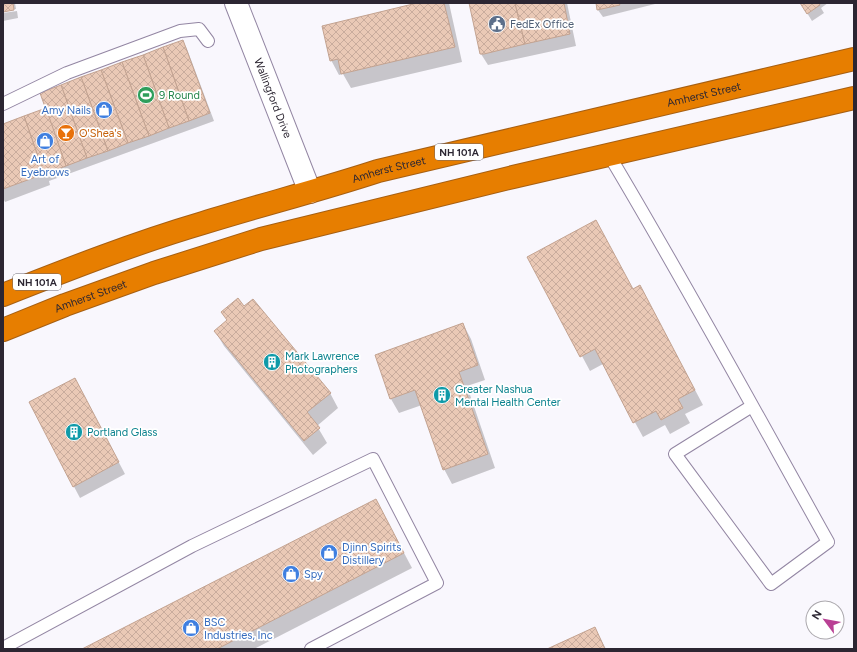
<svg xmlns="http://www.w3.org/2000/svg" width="857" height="652" viewBox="0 0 857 652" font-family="Figtree,sans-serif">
<defs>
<pattern id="building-cross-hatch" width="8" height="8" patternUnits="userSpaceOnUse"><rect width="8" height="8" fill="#eac9b6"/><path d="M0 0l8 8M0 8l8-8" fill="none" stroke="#c9ac9d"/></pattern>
</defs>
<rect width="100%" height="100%" fill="#f9f7fd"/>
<g fill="#0003">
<polygon points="3,3 15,3 16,9 3,11"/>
<polygon points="420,3 449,3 462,62 351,88 343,74 339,75 331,60"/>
<polygon points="470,3 567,3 576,46 488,65 481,54"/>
<polygon points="597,3 659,3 603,17 598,10"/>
<polygon points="801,3 828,3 821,8 824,13 812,21"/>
<polygon points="17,11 18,18 3,21 3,13"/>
<polygon points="183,41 187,49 214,121 49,181 50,185 5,202 3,198 3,125 47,109"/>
<polygon points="529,257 633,290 648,301 703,405 685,414 690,423 670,434 665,425 643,437 603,364 590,371"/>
<polygon points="463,324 471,339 485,380 467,386 495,468 452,484 444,469 422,405 399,413 391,399 376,355"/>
<polygon points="215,331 330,393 338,408 317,426 327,443 313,455 224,346"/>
<polygon points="81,391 125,474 80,498 30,403"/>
<polygon points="376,500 412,568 254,649 84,649"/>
<polygon points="595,628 606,649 550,649"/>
</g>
<g fill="url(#building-cross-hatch)" stroke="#c3a391">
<polygon points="3,3 13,3 14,10 3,12"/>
<polygon points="417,3 444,3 455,47 341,74 338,59 330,61 322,26"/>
<polygon points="469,3 515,3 525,44 484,54 480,54"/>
<polygon points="515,3 564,3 570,34 525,44"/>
<polygon points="596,3 619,3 620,5 597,10"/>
<polygon points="800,3 819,3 820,5 807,14"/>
<polygon points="183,40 210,113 189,121 163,47"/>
<polygon points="163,47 189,121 169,128 143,55"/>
<polygon points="143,55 169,128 149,136 122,62"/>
<polygon points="122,62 149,136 128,143 101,70"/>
<polygon points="101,70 128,143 108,151 81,77"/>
<polygon points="81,77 108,151 87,158 61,85"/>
<polygon points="61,85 87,158 66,166 40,93"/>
<polygon points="46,108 66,166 44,174 24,116"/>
<polygon points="24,116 44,174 3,189 3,124"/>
<polygon points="596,220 633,289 640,285 695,390 678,399 683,408 661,420 656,411 633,423 595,349 580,357 527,257"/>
<polygon points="238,298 244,306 253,299 331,393 307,412 320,428 304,441 214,331 227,320 221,312"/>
<polygon points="463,323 478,365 459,372 488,454 443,470 415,390 390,399 375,355"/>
<polygon points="75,378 119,462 73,487 29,402"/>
<polygon points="376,499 404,553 217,649 82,649"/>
<polygon points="595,627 605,649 547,649"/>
</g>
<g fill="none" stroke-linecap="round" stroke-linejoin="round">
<defs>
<g id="lane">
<polyline points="3,104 67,73 180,31 199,29 208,41"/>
<path d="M609 155C685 282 756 413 828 542L771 584 675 454 752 406"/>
<polyline points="3,648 192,546 373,459 437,583 311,649"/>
</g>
<g id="street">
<path id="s1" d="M236 3 310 192"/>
</g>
<g id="highway">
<path id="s2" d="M3 295C69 269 135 243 203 223 261 205 320 190 378 171L854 59"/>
<path id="s3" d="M3 330 65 305 154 273 261 239 513 177 854 98"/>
</g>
</defs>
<use href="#lane" stroke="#9386a3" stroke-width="14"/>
<use href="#street" stroke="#9386a3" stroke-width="24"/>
<use href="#highway" stroke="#a65f12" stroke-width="24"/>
<use href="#lane" stroke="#fff" stroke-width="12"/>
<use href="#street" stroke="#fff" stroke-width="22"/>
<use href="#highway" stroke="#e77e00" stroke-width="22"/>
</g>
<defs>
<symbol id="civic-disc" viewBox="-11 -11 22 22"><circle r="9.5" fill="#5c6f8a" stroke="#fff"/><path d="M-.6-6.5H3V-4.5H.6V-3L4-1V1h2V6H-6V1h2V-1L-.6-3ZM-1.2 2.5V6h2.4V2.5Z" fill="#fff"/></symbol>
<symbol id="stadium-disc" viewBox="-11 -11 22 22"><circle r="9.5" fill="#2e9e5b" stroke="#fff"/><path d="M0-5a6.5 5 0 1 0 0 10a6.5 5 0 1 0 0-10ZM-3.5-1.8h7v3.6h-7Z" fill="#fff"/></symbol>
<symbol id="shop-disc" viewBox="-11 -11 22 22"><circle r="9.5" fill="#3f7fe0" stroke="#fff"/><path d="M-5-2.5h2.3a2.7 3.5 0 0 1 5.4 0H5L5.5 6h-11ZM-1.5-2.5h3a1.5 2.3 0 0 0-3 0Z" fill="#fff"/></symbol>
<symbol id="bar-disc" viewBox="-11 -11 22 22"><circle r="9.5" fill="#e8710a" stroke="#fff"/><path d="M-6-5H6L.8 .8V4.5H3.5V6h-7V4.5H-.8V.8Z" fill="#fff"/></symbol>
<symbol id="building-disc" viewBox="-11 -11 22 22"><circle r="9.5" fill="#0f9aa8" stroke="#fff"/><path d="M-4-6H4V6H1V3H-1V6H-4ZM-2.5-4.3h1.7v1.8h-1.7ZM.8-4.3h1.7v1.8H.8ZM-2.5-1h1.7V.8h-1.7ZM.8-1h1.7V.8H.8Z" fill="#fff"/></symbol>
</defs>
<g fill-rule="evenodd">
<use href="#civic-disc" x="487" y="14" width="20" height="20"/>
<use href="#stadium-disc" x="136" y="85" width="20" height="20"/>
<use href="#shop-disc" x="94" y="100" width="20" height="20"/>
<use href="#bar-disc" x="56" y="123" width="20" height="20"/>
<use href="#shop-disc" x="35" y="131" width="20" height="20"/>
<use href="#building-disc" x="262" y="352" width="20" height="20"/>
<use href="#building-disc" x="432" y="385" width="20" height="20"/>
<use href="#building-disc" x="64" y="422" width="20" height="20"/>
<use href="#shop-disc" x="319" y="543" width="20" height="20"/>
<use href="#shop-disc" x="281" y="564" width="20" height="20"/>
<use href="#shop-disc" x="181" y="618" width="20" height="20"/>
</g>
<g text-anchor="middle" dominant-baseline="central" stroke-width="3.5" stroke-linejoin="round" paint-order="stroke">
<g fill="#fff" stroke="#6b6770" stroke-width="1">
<rect x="435" y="144" width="48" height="16" rx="3"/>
<rect x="13" y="274" width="48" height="16" rx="3"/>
</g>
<g font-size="10" font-weight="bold" fill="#2c2632">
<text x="459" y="152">NH 101A</text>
<text x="37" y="282">NH 101A</text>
</g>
<g font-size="11" fill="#4e5e75" stroke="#fff" text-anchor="start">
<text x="510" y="24">FedEx Office</text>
</g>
<g font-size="11" fill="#2c2632" stroke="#fff">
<text stroke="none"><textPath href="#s2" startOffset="730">Amherst Street</textPath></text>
<text stroke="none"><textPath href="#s1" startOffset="102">Wallingford Drive</textPath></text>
<text stroke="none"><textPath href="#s2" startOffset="406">Amherst Street</textPath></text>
<text stroke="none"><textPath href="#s3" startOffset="94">Amherst Street</textPath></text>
</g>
<g font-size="11" fill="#27864d" stroke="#fff" text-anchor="start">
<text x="159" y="95">9 Round</text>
</g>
<g font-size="11" fill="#366cbe" stroke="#fff" text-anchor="start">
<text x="91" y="110" text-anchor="end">Amy Nails</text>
<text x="45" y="159" text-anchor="middle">Art of<tspan x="45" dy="13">Eyebrows</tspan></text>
<text x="342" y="547">Djinn Spirits<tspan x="342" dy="13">Distillery</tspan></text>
<text x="304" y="574">Spy</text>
<text x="204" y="622">BSC<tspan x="204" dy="13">Industries, Inc</tspan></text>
</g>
<g font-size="11" fill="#c56008" stroke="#fff" text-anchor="start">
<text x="79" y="133">O'Shea's</text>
</g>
<g font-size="11" fill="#0d838f" stroke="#fff" text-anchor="start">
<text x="285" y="356">Mark Lawrence<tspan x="285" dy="13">Photographers</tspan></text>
<text x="455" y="389">Greater Nashua<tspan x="455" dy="13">Mental Health Center</tspan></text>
<text x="87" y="432">Portland Glass</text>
</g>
</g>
<rect width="857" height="652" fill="none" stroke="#2c2632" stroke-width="8"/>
<g transform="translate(825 620) rotate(302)"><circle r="19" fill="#ffffff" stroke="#aba8ad"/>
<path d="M0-3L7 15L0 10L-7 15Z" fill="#b94094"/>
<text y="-6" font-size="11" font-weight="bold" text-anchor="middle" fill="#2c2632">N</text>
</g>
</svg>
